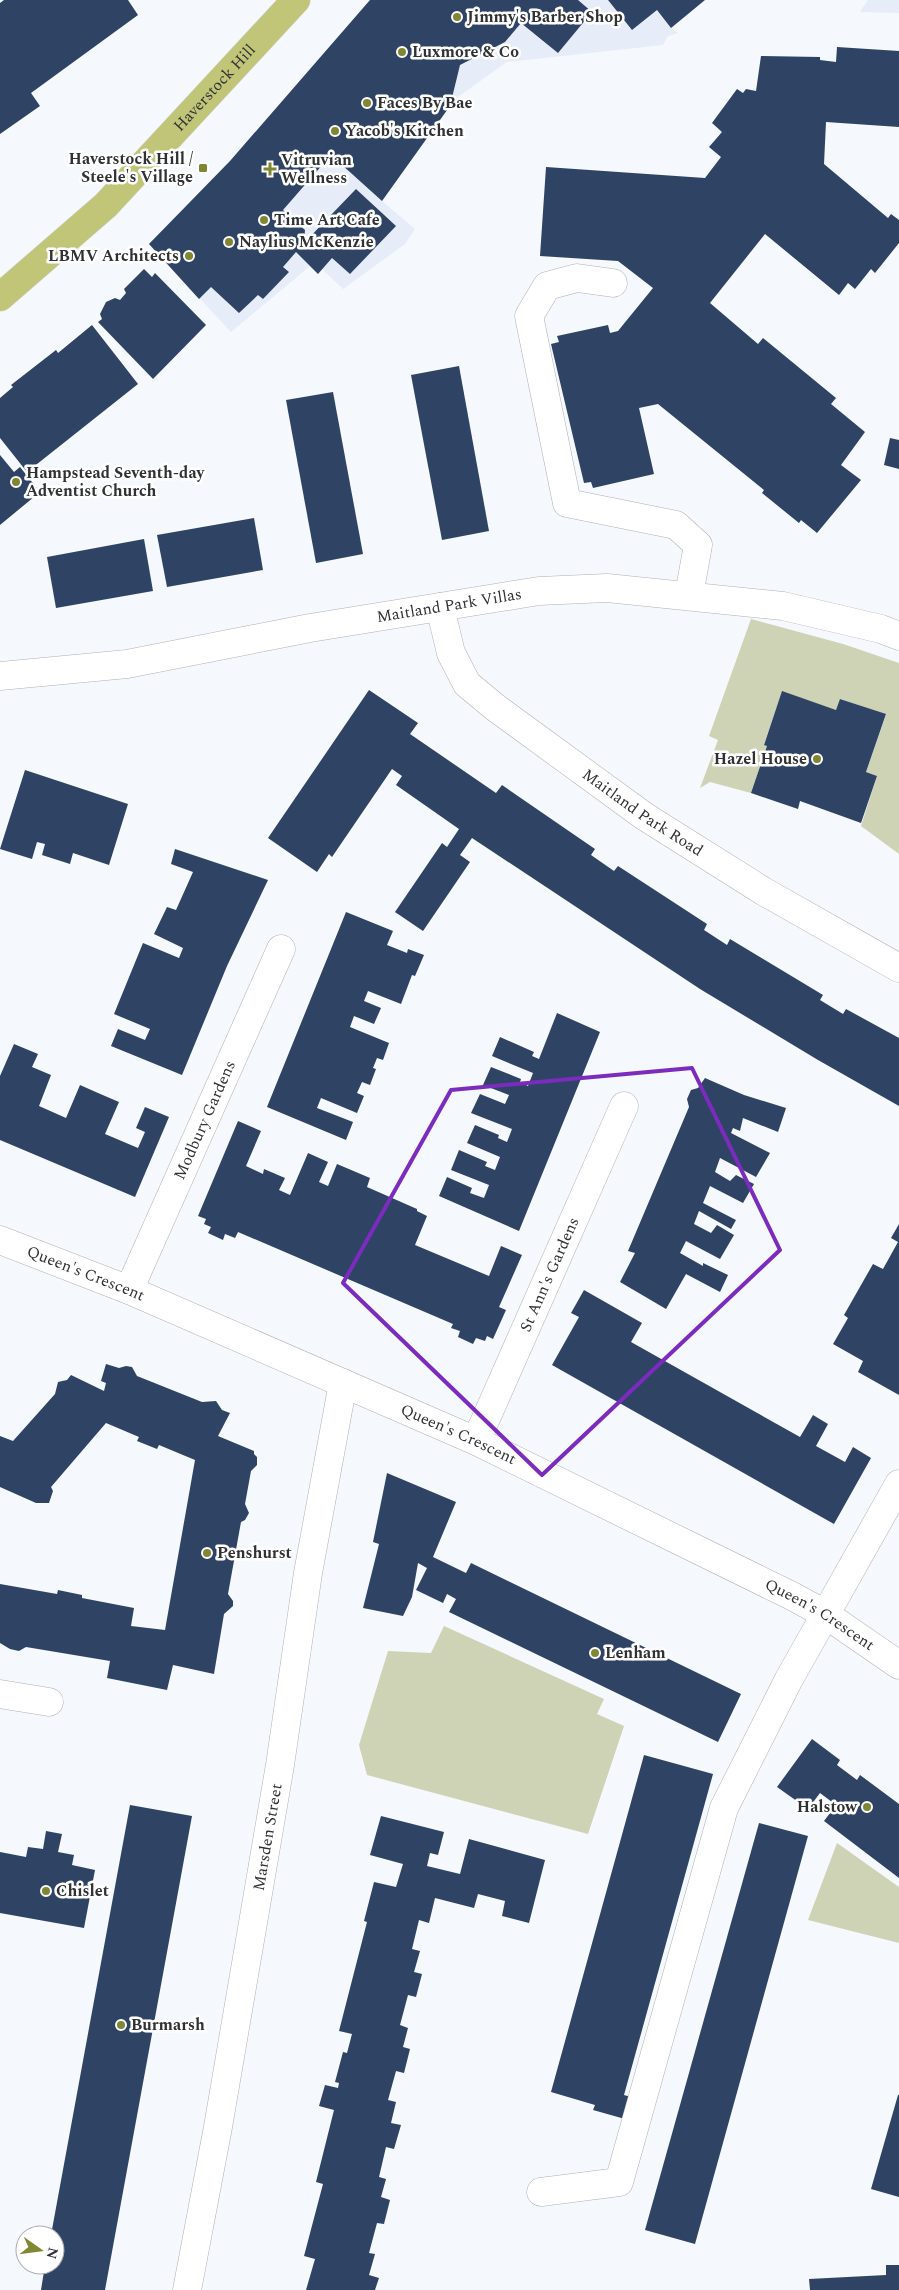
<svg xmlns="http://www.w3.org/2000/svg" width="899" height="2290" viewBox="0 0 899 2290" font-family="Spectral,serif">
<rect width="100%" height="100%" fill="#f5f8fc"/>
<g fill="#e6edf8">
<polygon points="370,0 608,0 632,30 657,10 671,28 678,33 668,36 663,45 507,62 452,101 382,201 415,229 405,244 343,289 322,269 318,274 310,266 231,332 149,244 230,161"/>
<polygon points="868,0 899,0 899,13 860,12"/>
</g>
<g fill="#cfd3b5">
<polygon points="751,619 843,644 899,663 899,854 861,826 877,776 866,772 886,715 841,699 836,710 782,692 764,744 767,746 751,793 710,782 700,788 718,740 709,736"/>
<polygon points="444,1626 604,1699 597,1714 624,1726 588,1834 367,1775 359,1745 388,1651 431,1653"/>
<polygon points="837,1843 899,1887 899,1943 808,1920"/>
</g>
<g fill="#2f4364">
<polygon points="4,0 128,0 138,15 31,93 40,106 0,134 0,3"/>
<polygon points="370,0 578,0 592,12 558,53 521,23 505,42 460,65 450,106 382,201 331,155 283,210 305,230 304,243 356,189 396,226 350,274 332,258 318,274 296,252 283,267 289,272 263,299 258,295 239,313 211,287 199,299 149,244 230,161"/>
<polygon points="608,0 705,0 671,28 657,10 632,30"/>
<polygon points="837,47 899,51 899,127 826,122 824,164 888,218 891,214 899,220 899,243 875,273 871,269 855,289 848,283 839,295 765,234 710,303 758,344 763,338 836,398 831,404 865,432 841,465 861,480 817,533 801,520 799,523 762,493 764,490 658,404 639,408 654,474 593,488 591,482 584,483 551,344 559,342 557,336 608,325 610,333 618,331 653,288 618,261 540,256 546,167 705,178 721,157 709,147 722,132 712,123 737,89 743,93 746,89 756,91 761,56 820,57 820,60 836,62"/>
<polygon points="144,269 152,277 155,273 206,325 153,379 98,322 102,319 100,314 106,302 115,298 120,300 126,293 124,289"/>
<polygon points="92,325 138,384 27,472 0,438 0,398 13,387 11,385 56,350 58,353"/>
<polygon points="459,366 489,531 442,540 411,375"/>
<polygon points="333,392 363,554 316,563 286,400"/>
<polygon points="890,438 899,440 899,469 884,465"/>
<polygon points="0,455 14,472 20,467 40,492 0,525"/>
<polygon points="254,518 263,570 167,587 157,535"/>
<polygon points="144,539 153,591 56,608 47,557"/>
<polygon points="369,690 418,723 410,734 496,793 502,785 595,849 591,855 614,871 618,866 707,924 704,930 727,945 730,939 823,995 820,1000 843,1014 846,1009 899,1038 899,1106 818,1060 700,989 472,838 460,855 470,862 423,931 395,912 442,843 447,847 459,829 396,785 402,776 392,769 332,857 329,854 317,872 268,838"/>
<polygon points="782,691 836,710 840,699 886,714 866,772 877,776 861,823 800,801 798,809 751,793 767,746 764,745"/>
<polygon points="25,770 128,804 109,865 73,853 70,864 42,855 45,844 37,842 32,859 0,849"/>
<polygon points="175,849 268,880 227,966 182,1075 111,1046 118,1029 145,1040 150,1029 114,1014 143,943 179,958 183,948 154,934 167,907 176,910 193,872 171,864"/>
<polygon points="346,912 393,931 387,945 407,953 408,949 424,955 415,976 412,975 401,1004 368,991 364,1001 381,1008 374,1024 354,1016 350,1027 389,1043 383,1060 377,1058 373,1068 376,1069 370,1085 362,1082 357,1093 364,1096 357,1113 321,1098 317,1108 353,1122 346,1140 267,1107"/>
<polygon points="557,1013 600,1032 519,1231 439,1196 447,1177 472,1188 470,1193 484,1198 489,1185 451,1170 459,1150 487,1162 485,1166 495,1170 500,1157 467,1143 475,1125 499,1135 498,1138 507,1142 512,1129 471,1113 480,1094 505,1104 509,1095 483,1085 491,1067 521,1079 520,1082 528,1086 533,1073 492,1056 500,1037 534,1052 532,1056 539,1059"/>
<polygon points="14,1044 38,1054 32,1067 51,1075 39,1106 66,1118 80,1085 98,1093 119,1102 105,1134 138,1148 145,1132 136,1128 145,1107 169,1117 135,1197 0,1140 0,1076"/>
<polygon points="705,1078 744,1095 786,1108 778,1132 743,1118 740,1131 733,1128 731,1133 770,1153 756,1177 720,1158 715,1172 730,1181 736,1175 754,1184 743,1203 710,1186 703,1203 736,1220 731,1229 699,1211 694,1224 711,1233 717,1225 734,1235 720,1259 686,1241 680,1253 703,1266 703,1263 728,1275 720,1292 686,1274 666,1309 620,1282 635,1253 628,1251 689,1107 687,1099 691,1090 698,1088"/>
<polygon points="238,1121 261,1131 246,1166 263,1174 264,1169 285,1178 279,1190 290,1195 308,1153 328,1162 319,1182 328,1186 337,1164 370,1178 367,1187 417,1209 417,1211 427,1216 415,1245 489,1276 501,1246 522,1255 499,1307 506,1310 493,1339 487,1336 485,1341 476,1338 473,1344 458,1337 460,1331 451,1328 453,1324 238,1232 235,1238 225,1234 223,1240 208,1233 211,1227 204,1224 206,1219 198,1216"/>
<polygon points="899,1224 899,1395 858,1372 863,1361 833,1344 848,1318 844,1315 873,1264 883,1269 898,1242 891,1238"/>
<polygon points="584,1290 642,1323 631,1342 800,1437 813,1415 828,1424 816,1446 845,1462 853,1447 871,1458 834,1524 552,1365 579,1317 571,1313"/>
<polygon points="106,1364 119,1368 126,1366 132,1367 137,1376 202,1402 216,1401 222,1410 230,1413 218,1436 254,1451 254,1454 257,1457 257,1465 251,1471 245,1504 249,1513 245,1520 241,1522 228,1594 233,1601 233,1606 224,1614 214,1674 173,1665 167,1690 107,1678 110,1661 26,1647 19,1651 10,1649 0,1643 0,1584 57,1594 58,1590 82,1595 82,1598 134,1608 131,1626 165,1630 195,1460 159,1445 157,1449 137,1441 139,1437 106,1423 51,1487 53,1491 49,1503 36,1503 0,1487 0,1436 13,1441 55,1394 58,1382 67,1380 71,1375 104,1391 106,1383 101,1381"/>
<polygon points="387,1473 456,1502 433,1557 466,1573 471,1563 741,1694 718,1742 449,1612 456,1599 447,1594 443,1603 416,1590 427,1568 418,1563 412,1597 403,1616 363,1608 379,1544 373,1542"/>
<polygon points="812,1739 840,1760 837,1765 857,1780 860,1775 899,1804 899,1878 824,1821 836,1805 820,1793 808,1809 777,1787"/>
<polygon points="644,1755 713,1774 624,2095 631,2097 625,2119 593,2110 595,2105 551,2092"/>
<polygon points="130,1805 192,1816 105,2290 41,2290 45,2265 55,2265 55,2235 51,2235"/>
<polygon points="381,1816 444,1832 438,1855 430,1853 427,1866 460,1874 469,1839 545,1860 529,1923 502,1916 505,1901 478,1894 474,1908 435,1898 429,1923 419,1920 412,1949 420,1951 414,1972 422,1974 416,1997 408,1995 400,2025 408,2028 403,2047 410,2049 404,2073 396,2071 388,2100 396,2102 391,2123 401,2125 394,2149 386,2147 379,2177 386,2179 381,2197 390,2200 384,2224 377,2223 369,2253 375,2254 369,2275 379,2278 375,2290 306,2290 315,2259 304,2256 323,2184 316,2182 334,2110 319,2106 325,2085 338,2088 339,2083 335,2082 343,2052 347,2053 352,2034 339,2031 367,1922 364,1921 374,1882 396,1887 403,1864 370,1855"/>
<polygon points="759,1823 808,1836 695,2244 645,2230"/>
<polygon points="46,1831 62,1834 58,1852 74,1855 72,1865 95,1870 84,1928 0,1913 0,1852 26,1857 28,1847 43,1849"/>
<polygon points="898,2095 899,2095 899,2197 871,2189"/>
<polygon points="886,2265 899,2265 899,2290 810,2290 809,2279 886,2275"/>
</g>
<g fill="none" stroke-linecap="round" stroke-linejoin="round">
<defs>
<g id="minor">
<polyline points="613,283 577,278 547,286 529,316 567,503 676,525 698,545 689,595"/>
<path id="s1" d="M440 607 451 653 467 684 496 708 644 816 763 891 899 968"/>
<path id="s2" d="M0 676 127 664 310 628 539 591 607 588 783 606 881 629 899 636"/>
<path id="s3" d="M0 1240 129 1290 476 1441 792 1596 825 1614 899 1665"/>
<path id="s4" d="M129 1290 281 949"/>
<path id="s5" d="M476 1441 624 1106"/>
<polyline points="0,1694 49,1702"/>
<polyline points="541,2192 619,2182 724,1808 789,1679 899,1484"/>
<path id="s6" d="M187 2290 218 2127 280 1765 308 1573 343 1383"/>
</g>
<g id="major">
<path id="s7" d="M0 297 106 205 296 0"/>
</g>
</defs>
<use href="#minor" stroke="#aeb1b5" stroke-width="29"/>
<use href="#major" stroke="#d6d6d6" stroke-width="29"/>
<use href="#minor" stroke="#fff" stroke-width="28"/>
<use href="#major" stroke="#c1c578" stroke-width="28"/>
</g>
<path fill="none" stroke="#7b2cbf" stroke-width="4" stroke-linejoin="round" d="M692 1068 780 1250 542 1475 343 1283 451 1090Z"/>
<g fill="#808732" stroke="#fff" stroke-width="2">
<circle cx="457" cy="17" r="5"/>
<circle cx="402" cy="52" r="5"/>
<circle cx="367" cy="103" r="5"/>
<circle cx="335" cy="131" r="5"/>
<rect x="198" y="163" width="10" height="10" rx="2.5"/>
<path d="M267.5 161.5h5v5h5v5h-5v5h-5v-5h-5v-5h5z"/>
<circle cx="264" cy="220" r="5"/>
<circle cx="229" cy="242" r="5"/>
<circle cx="189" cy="256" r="5"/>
<circle cx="16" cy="482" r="5"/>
<circle cx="817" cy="759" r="5"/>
<circle cx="207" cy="1553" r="5"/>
<circle cx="595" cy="1653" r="5"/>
<circle cx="867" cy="1807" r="5"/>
<circle cx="46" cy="1891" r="5"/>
<circle cx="121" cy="2025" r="5"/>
</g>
<g text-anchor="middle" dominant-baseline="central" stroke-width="5" stroke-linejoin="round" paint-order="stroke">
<g font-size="16" font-weight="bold" fill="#303133" stroke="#fff" text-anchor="start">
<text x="467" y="17">Jimmy's Barber Shop</text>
<text x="412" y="52">Luxmore &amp; Co</text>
<text x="377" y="103">Faces By Bae</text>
<text x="345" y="131">Yacob's Kitchen</text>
<text x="193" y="159" text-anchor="end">Haverstock Hill /<tspan x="193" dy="18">Steele's Village</tspan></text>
<text x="281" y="160">Vitruvian<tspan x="281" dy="18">Wellness</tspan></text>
<text x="274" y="220">Time Art Cafe</text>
<text x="239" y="242">Naylius McKenzie</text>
<text x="179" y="256" text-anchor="end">LBMV Architects</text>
<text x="26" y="473">Hampstead Seventh-day<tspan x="26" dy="18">Adventist Church</tspan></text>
<text x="807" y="759" text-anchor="end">Hazel House</text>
<text x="217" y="1553">Penshurst</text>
<text x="605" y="1653">Lenham</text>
<text x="857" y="1807" text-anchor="end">Halstow</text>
<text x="56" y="1891">Chislet</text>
<text x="131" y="2025">Burmarsh</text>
</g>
<g font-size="16" fill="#303133" stroke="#fff">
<text stroke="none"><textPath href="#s7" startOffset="300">Haverstock Hill</textPath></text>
<text stroke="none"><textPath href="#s2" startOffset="455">Maitland Park Villas</textPath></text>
<text stroke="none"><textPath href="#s1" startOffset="300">Maitland Park Road</textPath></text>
<text stroke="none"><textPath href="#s4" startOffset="186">Modbury Gardens</textPath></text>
<text stroke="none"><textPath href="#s3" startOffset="92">Queen's Crescent</textPath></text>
<text stroke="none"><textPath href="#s5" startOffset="182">St Ann's Gardens</textPath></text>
<text stroke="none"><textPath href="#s3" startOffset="498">Queen's Crescent</textPath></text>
<text stroke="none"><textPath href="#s3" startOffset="902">Queen's Crescent</textPath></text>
<text stroke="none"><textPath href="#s6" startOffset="460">Marsden Street</textPath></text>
</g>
</g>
<g transform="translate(40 2250) rotate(104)"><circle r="24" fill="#ffffff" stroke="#acadad"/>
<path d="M0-4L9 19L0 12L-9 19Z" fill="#808732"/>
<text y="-8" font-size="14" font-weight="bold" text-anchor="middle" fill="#303133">N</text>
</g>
</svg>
